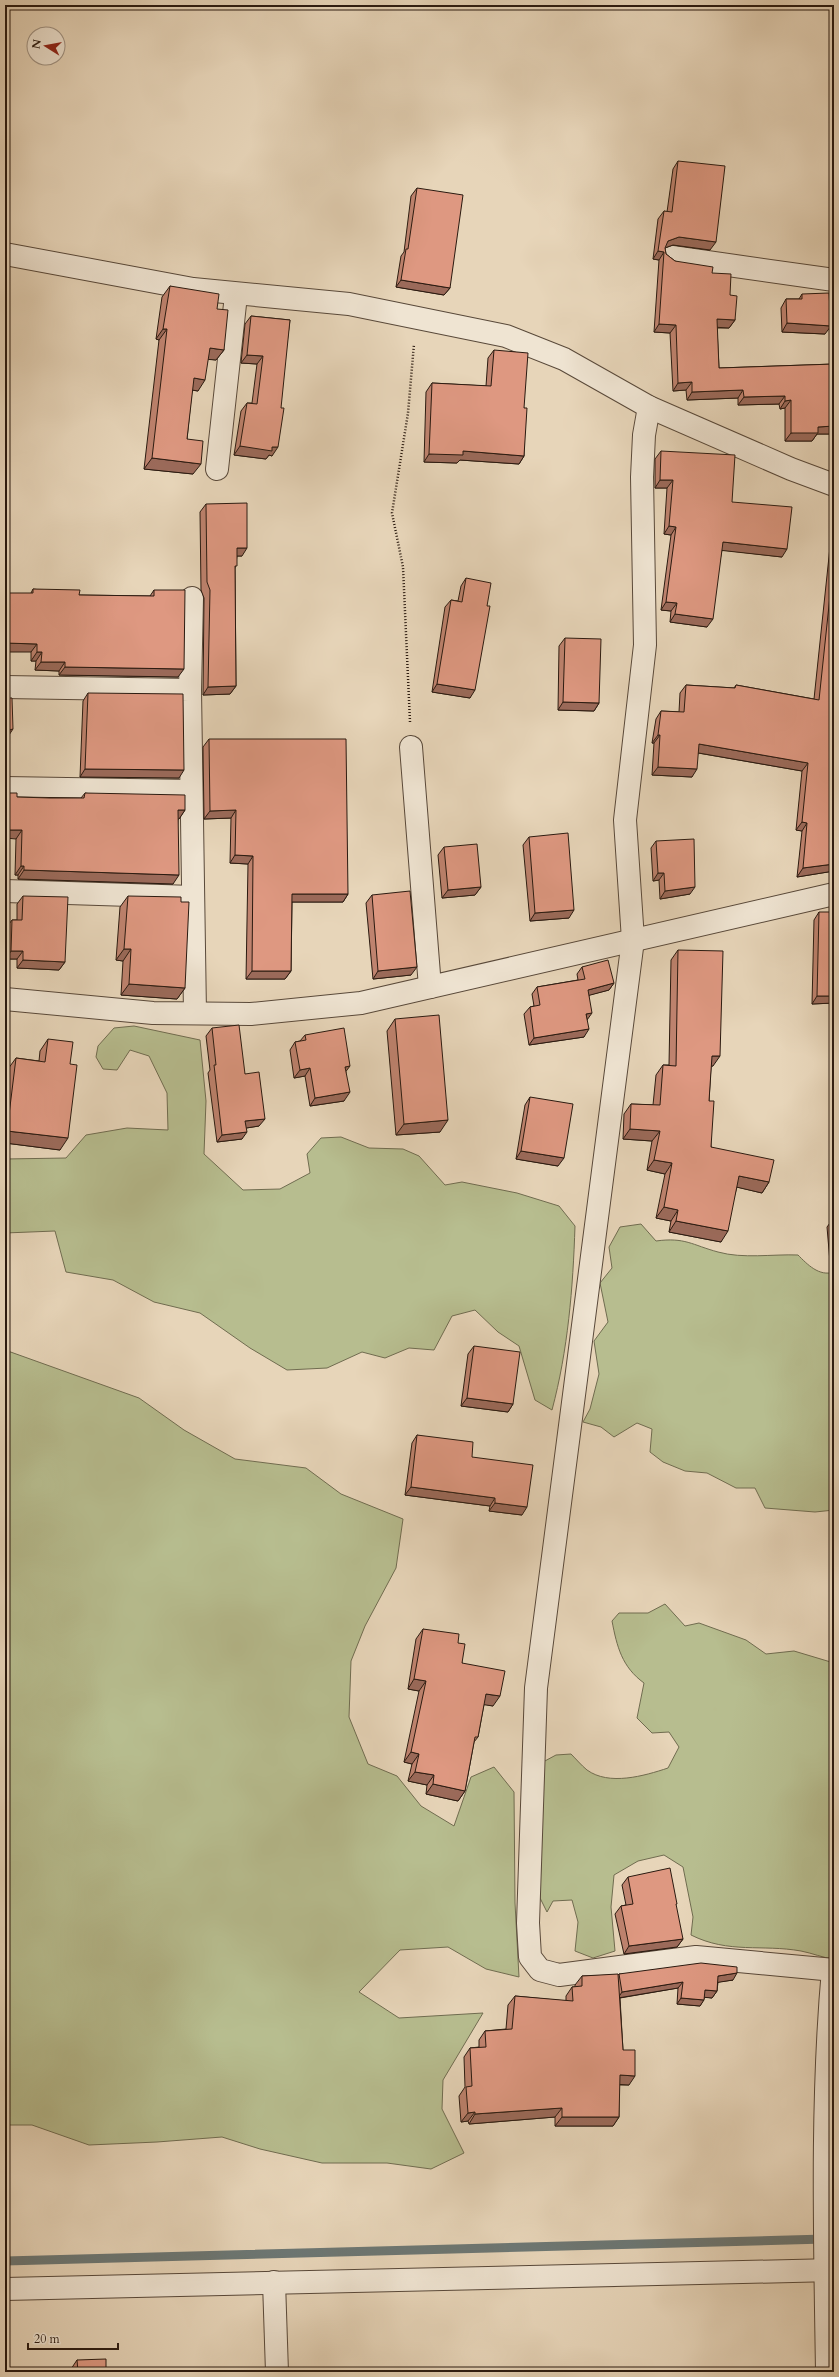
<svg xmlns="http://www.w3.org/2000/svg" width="839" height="2377" viewBox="0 0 839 2377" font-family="Cardo,serif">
<rect width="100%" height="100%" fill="#e7d5b9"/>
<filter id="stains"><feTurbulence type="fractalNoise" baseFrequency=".005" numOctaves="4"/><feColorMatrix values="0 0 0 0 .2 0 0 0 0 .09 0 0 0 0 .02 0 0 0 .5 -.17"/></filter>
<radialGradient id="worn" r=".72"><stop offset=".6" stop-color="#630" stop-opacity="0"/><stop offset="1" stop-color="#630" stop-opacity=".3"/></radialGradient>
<g fill="#b7bd8f" stroke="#706c50">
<path d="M134 1026 200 1040 206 1101 204 1154 243 1190 280 1189 310 1173 307 1154 321 1138 341 1137 369 1148 403 1149 419 1156 445 1185 462 1182 517 1193 559 1206 575 1226C573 1288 568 1350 552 1410L535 1400 519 1346 498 1332 475 1310 452 1316 434 1350 409 1348 385 1358 362 1352 327 1368 287 1370 250 1348 200 1313 154 1302 113 1280 66 1272 55 1231 5 1233V1159L66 1158 86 1135 127 1128 168 1130 167 1093 149 1056 130 1050 117 1070 103 1069 96 1057 98 1046 114 1028Z"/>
<path d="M641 1224 656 1241C685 1237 692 1245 718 1252 743 1259 772 1254 798 1255 807 1264 819 1277 834 1272V1510L815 1512 765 1508 755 1488H736L707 1473 685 1471 663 1462 650 1452 652 1429 637 1423 614 1437 601 1427 583 1422 590 1409 599 1374 594 1341 608 1322 600 1283 612 1268 609 1247 620 1227Z"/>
<polygon points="5,1350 139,1398 184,1430 235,1459 306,1468 341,1494 403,1519 396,1568 365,1626 351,1661 349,1717 368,1764 397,1776 421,1806 454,1826 471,1777 494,1767 514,1792 515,1903 519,1977 486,1969 448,1947 400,1950 359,1992 399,2018 483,2013 443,2080 442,2109 464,2153 431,2169 387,2163 322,2163 260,2149 222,2137 157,2142 89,2145 32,2125 5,2125"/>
<path d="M665 1604 685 1626 699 1623 746 1640 766 1654 794 1651 834 1663V1959C823 1958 812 1953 801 1951 762 1944 729 1954 691 1935L693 1917 683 1867 664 1855 638 1861 614 1875 611 1907 615 1951 593 1958 575 1951 578 1922 572 1900 553 1901 547 1912 540 1898 543 1762 556 1755 571 1754C576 1759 581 1765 587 1770 609 1786 644 1776 668 1768L679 1747 669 1732 652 1733 637 1718 644 1683C622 1667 617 1647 612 1621L619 1613H648Z"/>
</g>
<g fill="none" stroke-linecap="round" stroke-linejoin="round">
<polyline stroke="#6d7875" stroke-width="9" points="5,2261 825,2239"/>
<defs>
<g id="minor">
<polyline points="5,254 193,289 349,304 506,336 564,359 649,407 791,469 834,485"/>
<polyline points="672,257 834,280"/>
<polyline points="649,407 644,435 642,477 645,645 625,820 633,940 536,1688 528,1923 530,1957 540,1970 559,1975 696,1957 834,1970"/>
<polyline points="217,469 236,295"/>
<polyline points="5,687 190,690 195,1013"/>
<polyline points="190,690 192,598"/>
<polyline points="411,747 430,987"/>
<polyline points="5,788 191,791"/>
<polyline points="5,891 193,897"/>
<polyline points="5,999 153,1013 251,1014 361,1003 834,894"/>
<polyline points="274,2282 277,2372"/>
<polyline points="5,2289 834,2270"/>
<path d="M827 2372C825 2238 821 2103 833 1969"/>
</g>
</defs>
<use href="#minor" stroke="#59493a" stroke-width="24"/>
<polyline stroke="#2a1a10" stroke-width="2.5" stroke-dasharray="1 2" stroke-linecap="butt" points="410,722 403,567 392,513 408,413 414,344"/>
<use href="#minor" stroke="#efe4d2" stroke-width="22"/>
</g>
<g fill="#bf836f" stroke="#2a1a10">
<polygon points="678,161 710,250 673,245 665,248 666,254 675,261 712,273 730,295 735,320 729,328 717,328 719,368 834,364 834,434 817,434 812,441 785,441 785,408 780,409 779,404 738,405 738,398 687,400 686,390 673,391 670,333 654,332 659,260 653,259 658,219 664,211 667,212 673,169"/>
<polygon points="417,188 450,288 444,295 396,287 401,256 404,252 411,196"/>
<polygon points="170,286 217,309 224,350 216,360 208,359 198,391 192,390 187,439 193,474 144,469 159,340 156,339 162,297"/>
<polygon points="802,294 825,334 782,332 781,308 786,299 799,299"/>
<polygon points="251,316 290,320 272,456 269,455 266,459 234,455 241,411 247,403 252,403 257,364 241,363 245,324"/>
<polygon points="494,350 524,408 524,456 519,464 460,460 457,463 424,462 426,392 432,383 486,386 488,358"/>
<polygon points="661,451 732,502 782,557 722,550 707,627 670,622 671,611 661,610 671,535 664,534 667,488 655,488 655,459"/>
<polygon points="206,504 242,556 237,556 235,569 236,686 230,694 203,695 204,598 201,590 200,512"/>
<polygon points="834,542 834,871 797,877 802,831 796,830 802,771 698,753 692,777 652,775 654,743 652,743 656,719 661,711 679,712 680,693 686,685 734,688 736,685 814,699 830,547"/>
<polygon points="466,578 487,606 470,698 432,692 445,607 451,600 458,601 461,586"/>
<polygon points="33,589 79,595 150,596 154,590 178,677 59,675 59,671 35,670 36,661 31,661 31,593"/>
<polygon points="565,638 599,703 594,711 558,710 559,646"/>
<polygon points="88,693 179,778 80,777 83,701"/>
<polygon points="209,739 348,894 343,902 292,902 291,971 285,979 246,979 248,864 230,863 231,818 204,819 203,747"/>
<polygon points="85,793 185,810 179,819 178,819 173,884 18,879 18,875 15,875 16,839 17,797 81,798"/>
<polygon points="529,837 569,918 530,921 523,845"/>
<polygon points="656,841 690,894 660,899 659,880 653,881 651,848"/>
<polygon points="444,847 481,887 475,895 442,898 438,855"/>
<polygon points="372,895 411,975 373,979 366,903"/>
<polygon points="23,896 65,962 59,970 17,968 17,959 6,959 6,928 12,920 17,920 17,904"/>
<polygon points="128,896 185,988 177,999 121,995 123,961 116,960 120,907"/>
<polygon points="819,912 834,1003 812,1004 814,920"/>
<polygon points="678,950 713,1066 711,1066 709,1101 711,1147 769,1182 762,1193 737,1187 721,1242 669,1232 671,1221 656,1218 665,1174 647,1170 652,1141 623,1139 624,1114 631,1104 653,1105 656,1075 663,1065 669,1065 671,960"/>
<polygon points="582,967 614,983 609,990 589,995 587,1020 584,1037 529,1045 524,1014 530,1007 534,1006 532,994 537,987 578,980 577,974"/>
<polygon points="395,1019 440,1132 396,1135 387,1031"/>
<polygon points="212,1028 245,1074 259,1126 246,1128 242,1139 217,1142 208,1073 210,1070 206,1036"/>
<polygon points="305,1035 346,1072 344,1101 310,1106 305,1076 294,1078 290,1050 295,1042 300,1041"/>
<polygon points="48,1039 70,1064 60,1150 5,1143 5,1090 8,1069 16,1058 39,1061 40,1051"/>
<polygon points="530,1097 558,1166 516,1159 525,1105"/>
<polygon points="833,1219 834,1219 834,1262 830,1262 827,1227"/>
<polygon points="474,1346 513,1404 508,1412 461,1406 468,1354"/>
<polygon points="417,1435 472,1457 522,1515 489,1511 490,1506 405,1495 412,1443"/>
<polygon points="423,1629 458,1643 462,1663 493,1706 484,1704 478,1737 474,1742 465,1791 458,1801 426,1794 427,1785 408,1781 412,1764 404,1762 419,1691 408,1689 416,1639"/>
<polygon points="628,1877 683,1939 677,1947 624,1954 615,1914 621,1906 626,1905 622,1885"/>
<polygon points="619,1974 733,1980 718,1982 717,1991 712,1998 705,1997 700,2006 677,2004 678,1988 620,1998 623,2050 629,2085 619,2085 619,2117 613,2126 555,2126 555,2117 469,2124 468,2121 461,2122 459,2096 465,2087 464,2057 470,2048 479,2047 479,2040 485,2031 506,2029 508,2005 515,1996 566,2001 566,1996 572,1987 575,1987 575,1985 582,1976 618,1975"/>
<polygon points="77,2360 106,2372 69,2372"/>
</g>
<g fill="#9b6a5a" stroke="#2a1a10">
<polygon points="679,237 716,242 710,250 673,245 662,249 668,241"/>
<polygon points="658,251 664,252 659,260 653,259"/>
<polygon points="401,280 450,288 444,295 396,287"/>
<polygon points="717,319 735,320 729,328 712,327"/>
<polygon points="787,323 831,326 825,334 782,332"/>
<polygon points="659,324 676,325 670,333 654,332"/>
<polygon points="163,329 167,329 159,340 156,339"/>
<polygon points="210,348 224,350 216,360 203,359"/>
<polygon points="247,355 263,356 257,364 241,363"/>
<polygon points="194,378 205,380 198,391 186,389"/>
<polygon points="692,382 686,390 673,391 678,383"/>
<polygon points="743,390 738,398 687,400 692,392"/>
<polygon points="785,396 779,404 738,405 744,397"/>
<polygon points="791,400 785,408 780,409 785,401"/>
<polygon points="834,426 834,434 817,434 812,441 785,441 791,433 818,427"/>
<polygon points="240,446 272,447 278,447 272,456 269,455 266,459 234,455"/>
<polygon points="463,451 524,456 519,464 460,460 457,463 424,462 429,454"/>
<polygon points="152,458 201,464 193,474 144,469"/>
<polygon points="660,480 673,480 667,488 655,488"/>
<polygon points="669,526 676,527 671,535 664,534"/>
<polygon points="723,542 787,549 782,557 718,550"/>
<polygon points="237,548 247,548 242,556 231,556"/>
<polygon points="666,602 677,603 671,611 661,610"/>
<polygon points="675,614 713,619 707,627 670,622"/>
<polygon points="5,643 37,644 31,652 5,652"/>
<polygon points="37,652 42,652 36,661 31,661"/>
<polygon points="41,662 65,662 59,671 35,670"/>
<polygon points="65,667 184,669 178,677 59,675"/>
<polygon points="437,684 475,690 470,698 432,692"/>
<polygon points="236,686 230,694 203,695 208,687"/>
<polygon points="563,702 599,703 594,711 558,710"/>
<polygon points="13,729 7,738 9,730"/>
<polygon points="658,735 660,735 654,743 652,743"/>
<polygon points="699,744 808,763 802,771 693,752"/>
<polygon points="5,745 9,745 5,751"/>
<polygon points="658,767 697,769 692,777 652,775"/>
<polygon points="85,769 184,770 179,778 80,777"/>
<polygon points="178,810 185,810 179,819 172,819"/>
<polygon points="236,810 231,818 204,819 210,811"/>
<polygon points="802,822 807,823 802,831 796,830"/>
<polygon points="5,830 22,830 16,839 5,838"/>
<polygon points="235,855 253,856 248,864 230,863"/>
<polygon points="834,864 834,871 797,877 803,868"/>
<polygon points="21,866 24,866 18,875 15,875"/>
<polygon points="24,870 179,875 173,884 18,879"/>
<polygon points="658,873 664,873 659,880 653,881"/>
<polygon points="481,887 475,895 442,898 448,890"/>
<polygon points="695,887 690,894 660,899 665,891"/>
<polygon points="292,894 348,894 343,902 286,902"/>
<polygon points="574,910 569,918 530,921 535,913"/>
<polygon points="124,949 131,949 123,961 116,960"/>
<polygon points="11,951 23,951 17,959 6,959"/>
<polygon points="23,960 65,962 59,970 17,968"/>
<polygon points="417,967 411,975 373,979 378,971"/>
<polygon points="252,971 291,971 285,979 246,979"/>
<polygon points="614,983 609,990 583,997 588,990"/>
<polygon points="129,984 185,988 177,999 121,995"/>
<polygon points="817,996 834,996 834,1003 812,1004"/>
<polygon points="592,1013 587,1020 586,1014"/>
<polygon points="589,1029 584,1037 529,1045 534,1038"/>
<polygon points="712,1056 720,1056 713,1066 705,1066"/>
<polygon points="350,1066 344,1074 345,1067"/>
<polygon points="310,1068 305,1076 294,1078 300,1070"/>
<polygon points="350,1092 344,1101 310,1106 315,1098"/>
<polygon points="265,1119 259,1126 240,1129 245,1121"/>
<polygon points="448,1120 440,1132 396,1135 404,1124"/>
<polygon points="630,1129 660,1131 652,1141 623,1139"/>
<polygon points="7,1131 68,1138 60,1150 5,1143 5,1133"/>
<polygon points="247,1132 242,1139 217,1142 222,1135"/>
<polygon points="521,1151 564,1158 558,1166 516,1159"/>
<polygon points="654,1160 672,1163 665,1174 647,1170"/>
<polygon points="739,1176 769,1182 762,1193 732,1186"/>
<polygon points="664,1207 678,1210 671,1221 656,1218"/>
<polygon points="676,1221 728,1231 721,1242 669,1232"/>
<polygon points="834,1256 834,1262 830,1262"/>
<polygon points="467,1398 513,1404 508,1412 461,1406"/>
<polygon points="411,1487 495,1498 490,1506 405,1495"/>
<polygon points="495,1503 527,1507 522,1515 489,1511"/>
<polygon points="414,1679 426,1681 419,1691 408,1689"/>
<polygon points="486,1694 500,1696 493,1706 479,1704"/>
<polygon points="411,1752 419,1754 412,1764 404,1762"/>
<polygon points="415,1772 434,1775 427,1785 408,1781"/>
<polygon points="433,1784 465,1791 458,1801 426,1794"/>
<polygon points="683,1939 677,1947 624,1954 629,1946"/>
<polygon points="737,1973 733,1980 714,1983 718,1976"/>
<polygon points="683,1982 678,1988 618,1998 622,1992"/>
<polygon points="705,1990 717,1991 712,1998 701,1997"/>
<polygon points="681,1998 704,2000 700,2006 677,2004"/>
<polygon points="620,2075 635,2076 629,2085 613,2084"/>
<polygon points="562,2108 555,2117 469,2124 475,2114"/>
<polygon points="475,2112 468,2121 461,2122 468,2113"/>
<polygon points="562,2117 619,2117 613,2126 555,2126"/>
</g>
<g fill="#de9881" stroke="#2a1a10">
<polygon points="678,161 725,166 716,242 679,237 668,241 665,248 666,254 675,261 713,267 712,273 731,274 730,295 737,296 735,320 717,319 719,368 834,364 834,426 818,427 818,433 791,433 791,400 785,401 785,396 744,397 743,390 692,392 692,382 678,383 676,325 659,324 664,252 658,251 664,211 672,212"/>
<polygon points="417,188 463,195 450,288 401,280 406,249 408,249"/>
<polygon points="170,286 219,294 217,309 228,310 224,350 210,348 205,380 194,378 187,439 203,441 201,464 152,458 167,329 163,329"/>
<polygon points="829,293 831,326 787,323 786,299 802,299 802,294"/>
<polygon points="251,316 290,320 281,408 284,408 278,447 272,447 272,451 240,446 247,403 257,404 263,356 247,355"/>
<polygon points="494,350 528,353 524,408 527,408 524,456 463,451 463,455 429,454 432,383 491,386"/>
<polygon points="661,451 735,455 732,502 792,507 787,549 723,542 713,619 675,614 677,603 666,602 676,527 669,526 673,480 660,480"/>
<polygon points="247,503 247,548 237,548 237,566 235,566 236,686 208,687 210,590 207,582 206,504"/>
<polygon points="834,558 834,864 803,868 807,823 802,822 808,763 699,744 697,769 658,767 660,735 658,735 661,711 684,712 686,685 735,688 736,685 819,700"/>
<polygon points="466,578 491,583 487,606 490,606 475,690 437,684 451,600 462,602"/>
<polygon points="33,589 80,590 79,595 154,596 154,590 185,590 184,669 65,667 65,662 41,662 42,652 37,652 37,644 5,643 5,593 33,593"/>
<polygon points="565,638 601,639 599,703 563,702"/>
<polygon points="88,693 183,694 184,770 85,769"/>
<polygon points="5,698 12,698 13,729 9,730 9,745 5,745"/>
<polygon points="209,739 346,739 348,894 292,894 291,971 252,971 253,856 235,855 236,810 210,811"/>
<polygon points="5,793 17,793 17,797 50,798 84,798 85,793 185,795 185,810 178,810 179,875 24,870 24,866 21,866 22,830 5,830"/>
<polygon points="568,833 574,910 535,913 529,837"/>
<polygon points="694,839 695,887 665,891 664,873 658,873 656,841"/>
<polygon points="477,844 481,887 448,890 444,847"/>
<polygon points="410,891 417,967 378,971 372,895"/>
<polygon points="23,896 68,897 65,962 23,960 23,951 11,951 12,920 22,920"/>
<polygon points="128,896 181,897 181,902 189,902 185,988 129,984 131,949 124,949"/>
<polygon points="819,912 834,912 834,996 817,996"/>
<polygon points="678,950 723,951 720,1056 712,1056 709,1101 714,1101 711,1147 774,1160 769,1182 739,1176 728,1231 676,1221 678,1210 664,1207 672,1163 654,1160 660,1131 630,1129 631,1104 660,1105 663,1065 676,1066"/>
<polygon points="608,960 614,983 588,990 592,1013 586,1014 589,1029 534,1038 530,1007 540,1005 537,987 585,979 582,967"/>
<polygon points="439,1015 448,1120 404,1124 395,1019"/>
<polygon points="239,1025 245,1074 259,1072 265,1119 245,1121 247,1132 222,1135 214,1065 216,1065 212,1028"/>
<polygon points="344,1028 350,1066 345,1067 350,1092 315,1098 310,1068 300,1070 295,1042 306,1040 305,1035"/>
<polygon points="48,1039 73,1042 70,1064 77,1065 68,1138 7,1131 16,1058 45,1062"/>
<polygon points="530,1097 573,1104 564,1158 521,1151"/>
<polygon points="833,1219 834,1219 834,1237"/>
<polygon points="474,1346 520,1352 513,1404 467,1398"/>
<polygon points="417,1435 473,1442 472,1457 533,1465 527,1507 495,1503 495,1498 411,1487"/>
<polygon points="423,1629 459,1634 458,1643 465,1644 462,1663 505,1671 500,1696 486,1694 478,1737 475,1737 465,1791 433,1784 434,1775 415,1772 419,1754 411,1752 426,1681 414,1679"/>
<polygon points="670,1868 677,1904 676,1904 683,1939 629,1946 621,1906 633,1904 628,1877"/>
<polygon points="701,1963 737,1967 737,1973 718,1976 717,1991 705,1990 704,2000 681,1998 683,1982 622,1992 619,1974"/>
<polygon points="618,1974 623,2050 635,2050 635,2076 620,2075 619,2117 562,2117 562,2108 475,2114 475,2112 468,2113 466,2087 472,2086 470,2048 486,2047 485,2031 512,2029 515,1996 573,2001 572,1987 582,1986 582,1976"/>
<polygon points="106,2359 106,2372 78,2372 77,2360"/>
</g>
<rect width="839" height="2377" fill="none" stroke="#e7d5b9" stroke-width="20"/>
<rect x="6" y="6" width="827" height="2365" fill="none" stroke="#2a1a10" stroke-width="2"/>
<rect x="10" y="10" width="819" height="2357" fill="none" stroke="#2a1a10"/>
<g transform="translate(46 46) rotate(281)"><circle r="19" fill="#efe4d2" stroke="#a09384"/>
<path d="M0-3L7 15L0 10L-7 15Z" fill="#8f2418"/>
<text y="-6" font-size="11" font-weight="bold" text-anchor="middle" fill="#2a1a10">N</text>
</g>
<path d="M28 2343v6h90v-6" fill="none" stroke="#2a1a10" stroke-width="2"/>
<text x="34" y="2343" font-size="12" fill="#2a1a10" stroke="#efe4d2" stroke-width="3" paint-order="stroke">20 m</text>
<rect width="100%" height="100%" filter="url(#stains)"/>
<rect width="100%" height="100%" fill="url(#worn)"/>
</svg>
